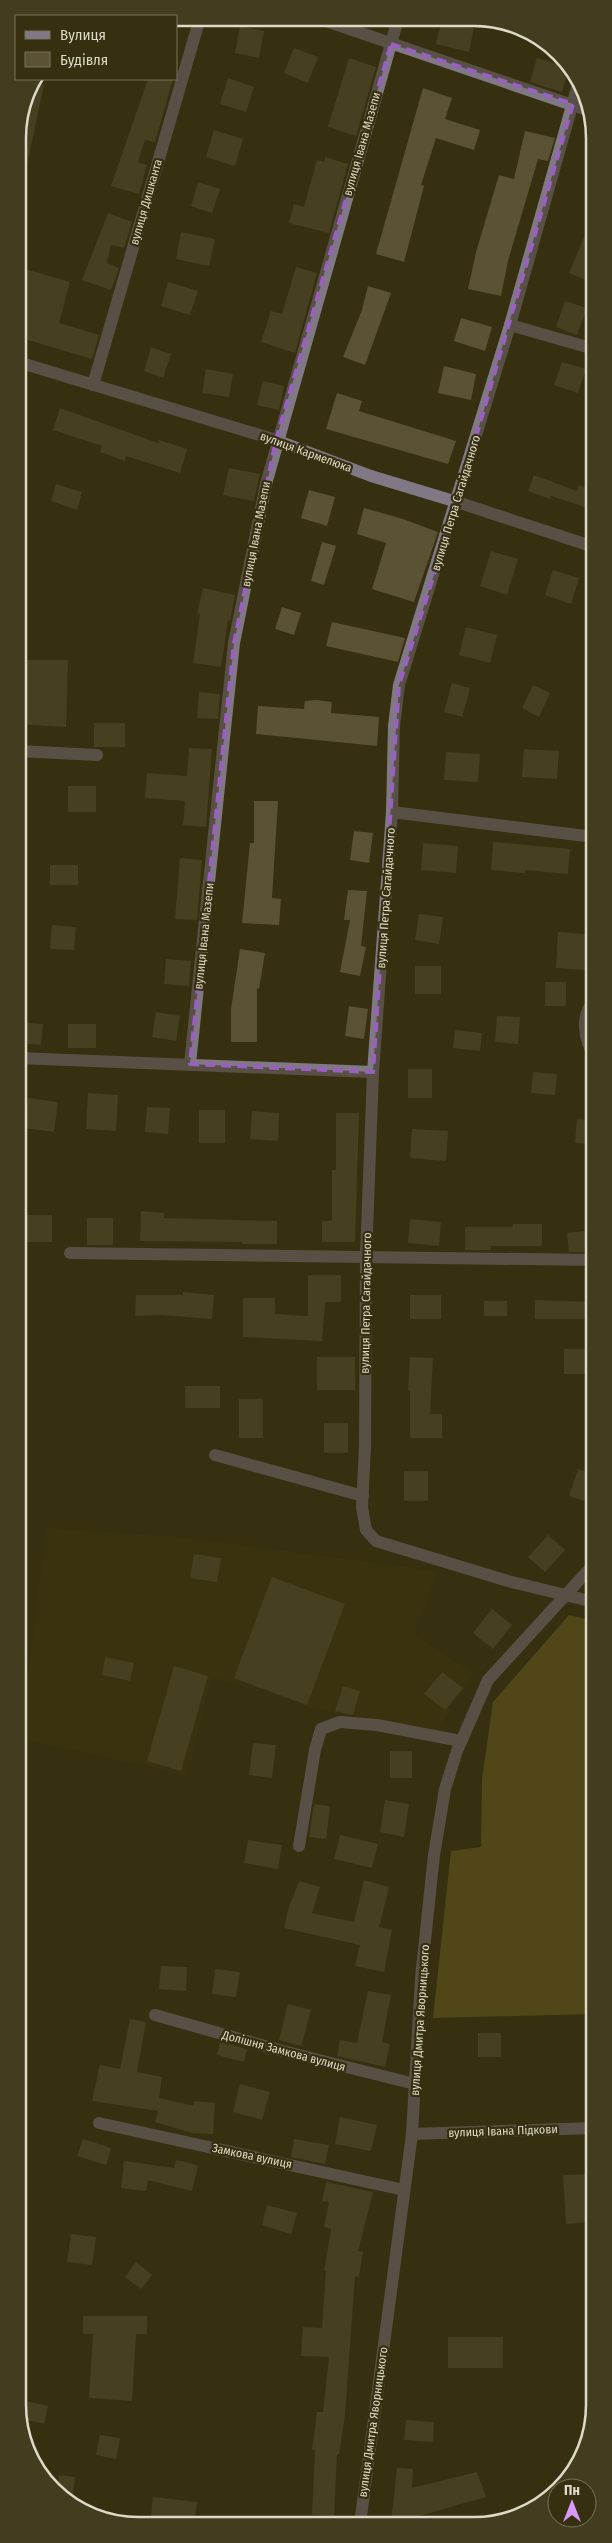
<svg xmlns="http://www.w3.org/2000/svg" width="612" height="2543" viewBox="0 0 612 2543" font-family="'Fira Sans Condensed',sans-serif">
<rect width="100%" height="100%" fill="#362f10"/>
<polygon fill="#3e340d" points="46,1528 175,1536 438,1571 414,1634 474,1673 437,1731 320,1710 212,1677 186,1775 20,1739"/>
<polygon fill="#716223" points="569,1615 594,1621 594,2014 433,2018 451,1851 481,1847 482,1779 493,1702"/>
<g fill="#5a5233">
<polygon points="442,20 474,28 469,52 436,44"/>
<polygon points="240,26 264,31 259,58 235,53"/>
<polygon points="294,48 318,57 308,83 284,73"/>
<polygon points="349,58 376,67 356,136 328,127"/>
<polygon points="537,58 569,68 562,92 530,82"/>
<polygon points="228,78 254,87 246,112 220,104"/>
<polygon points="148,79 173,79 155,142 145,140 138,162 147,165 139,194 111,186"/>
<polygon points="33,83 44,85 25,174 18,173 18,131 27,92"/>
<polygon points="423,88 452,98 445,119 480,130 474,150 436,138 421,185 424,186 404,262 376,254"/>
<polygon points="214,130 243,139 235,166 206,157"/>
<polygon points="525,131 555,138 548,161 538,159 508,261 501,296 468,289 476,252 499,175 514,179"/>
<polygon points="325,157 348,164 329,233 289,223 294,204 304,207 317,160 324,162"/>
<polygon points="198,182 220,189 212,213 191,206"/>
<polygon points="108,213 132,222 124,248 111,245 107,263 119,268 111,290 82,280"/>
<polygon points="593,216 593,283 569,273"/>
<polygon points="181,232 215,239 209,266 176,259"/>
<polygon points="18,267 70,282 59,323 99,335 92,359 18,337 18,317 23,298 18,296"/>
<polygon points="296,267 317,273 295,353 261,342 271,311 282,314"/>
<polygon points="168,282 198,291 190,315 161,306"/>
<polygon points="368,286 391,293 365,365 343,357 362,310"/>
<polygon points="565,301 587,308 577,335 556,327"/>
<polygon points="461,318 492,327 485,351 454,341"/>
<polygon points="151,347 171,354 163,378 144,371"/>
<polygon points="562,362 586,369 578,393 554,385"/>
<polygon points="444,366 476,374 471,400 438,393"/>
<polygon points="206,369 233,374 229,397 202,393"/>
<polygon points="263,381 284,386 279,410 257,405"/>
<polygon points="337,393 362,401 359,411 456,441 448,464 326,429"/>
<polygon points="60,408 158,443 159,440 187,449 180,473 126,456 125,461 100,452 102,446 53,430"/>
<polygon points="229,468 260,474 254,501 223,495"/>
<polygon points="534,475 577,491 579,485 594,490 594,510 551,496 550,499 528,491"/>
<polygon points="56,484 82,492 77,510 51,501"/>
<polygon points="309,490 335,497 327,526 301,518"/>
<polygon points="364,508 403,519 438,532 414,602 372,589 386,543 357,534"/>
<polygon points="322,542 336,546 324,585 311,581"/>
<polygon points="491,551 518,559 507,595 480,586"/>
<polygon points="553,570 579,578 571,604 545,595"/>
<polygon points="203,588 235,595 230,621 228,620 221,667 193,663 200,614 197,613"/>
<polygon points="282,607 301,613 294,635 275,629"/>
<polygon points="332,622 405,638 398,662 326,646"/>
<polygon points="466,627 497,635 490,663 459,655"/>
<polygon points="18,660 68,660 66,727 18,724"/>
<polygon points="452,683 470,688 462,717 444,712"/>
<polygon points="533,685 550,693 539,717 522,708"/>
<polygon points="199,692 220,694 218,719 197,718"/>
<polygon points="316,700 332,702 331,713 379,717 377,746 256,734 258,706 304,709 305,701"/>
<rect x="94" y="723" width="31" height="24"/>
<polygon points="189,748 212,749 206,827 183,825 185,801 145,798 147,773 187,776"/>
<polygon points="524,749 559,751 557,779 522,777"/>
<polygon points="446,752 480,754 478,782 444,780"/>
<rect x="68" y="786" width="28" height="26"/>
<polygon points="254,801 278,801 272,898 281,899 279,925 242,923 250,843 254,843"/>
<polygon points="354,831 373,833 369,863 350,860"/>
<polygon points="493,842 570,849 568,874 525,870 525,873 491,870"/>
<polygon points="423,843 458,846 456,873 421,870"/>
<polygon points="180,858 202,860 197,920 175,919"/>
<rect x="50" y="865" width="28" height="20"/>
<polygon points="348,890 367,891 361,946 366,947 360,976 340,972 350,920 344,920"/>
<polygon points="419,914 443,917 439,944 415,940"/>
<polygon points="52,925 76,927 74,950 50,949"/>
<polygon points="558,932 586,934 585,970 556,968"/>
<polygon points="240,949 265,953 259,989 257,988 257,1042 231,1042 231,1009"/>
<polygon points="166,959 191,961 189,986 164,984"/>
<rect x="415" y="966" width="26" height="28"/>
<rect x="545" y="982" width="21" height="24"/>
<polygon points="349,1006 368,1009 364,1039 345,1036"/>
<polygon points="156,1012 180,1016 176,1041 152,1037"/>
<polygon points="497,1016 520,1017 518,1044 495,1042"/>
<polygon points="18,1022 43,1024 41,1045 18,1043"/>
<rect x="68" y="1024" width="28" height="24"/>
<polygon points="455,1030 482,1033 480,1051 453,1048"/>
<rect x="408" y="1069" width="24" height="29"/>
<polygon points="533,1072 557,1074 555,1095 531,1093"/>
<polygon points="88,1093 118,1095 116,1131 86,1129"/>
<polygon points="28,1098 58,1102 54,1132 24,1128"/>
<polygon points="147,1107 170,1108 168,1134 145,1132"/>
<rect x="199" y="1110" width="26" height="33"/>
<polygon points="252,1111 279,1113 278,1141 250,1139"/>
<polygon points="336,1113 359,1113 355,1242 322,1242 322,1221 332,1221 332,1170 336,1170"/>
<polygon points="577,1119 594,1120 594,1144 575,1143"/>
<polygon points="412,1129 448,1131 446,1161 410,1158"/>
<polygon points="141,1211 164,1213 164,1218 277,1221 277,1244 242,1244 242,1242 140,1241"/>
<rect x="24" y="1215" width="28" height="27"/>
<rect x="87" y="1218" width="26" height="27"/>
<polygon points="410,1219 441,1222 439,1246 408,1243"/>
<polygon points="513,1224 542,1224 542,1246 491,1246 491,1250 465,1250 465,1227 513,1227"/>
<polygon points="594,1230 594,1252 569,1252 567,1233"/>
<polygon points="308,1275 341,1275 341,1302 325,1302 322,1341 243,1337 243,1298 275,1298 275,1314 308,1316"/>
<polygon points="183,1292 214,1295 212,1319 161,1315 135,1316 136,1295 183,1295"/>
<rect x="410" y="1295" width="31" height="24"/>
<polygon points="535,1300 594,1302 594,1319 535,1319"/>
<rect x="484" y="1301" width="23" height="15"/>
<rect x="564" y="1349" width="30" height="25"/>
<rect x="317" y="1357" width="38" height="33"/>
<polygon points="410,1357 433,1358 430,1414 442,1414 442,1438 410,1438 410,1390 408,1390"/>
<rect x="185" y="1386" width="35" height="22"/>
<rect x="239" y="1399" width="24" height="39"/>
<rect x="324" y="1423" width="24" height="30"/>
<polygon points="578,1469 594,1474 594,1504 569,1496"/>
<rect x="404" y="1471" width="24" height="30"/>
<polygon points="548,1535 565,1550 545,1572 528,1557"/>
<polygon points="194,1554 221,1558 217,1582 190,1578"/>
<polygon points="272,1577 345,1604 307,1705 234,1678"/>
<polygon points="492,1609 512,1625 493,1649 473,1633"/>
<polygon points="105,1657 134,1663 130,1681 102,1675"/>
<polygon points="174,1666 208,1676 181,1771 147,1761"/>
<polygon points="442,1672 463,1688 445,1710 424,1694"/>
<polygon points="343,1686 360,1691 353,1715 335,1711"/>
<polygon points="253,1743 276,1745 272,1778 249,1775"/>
<rect x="390" y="1751" width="22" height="27"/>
<polygon points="385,1800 409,1804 404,1837 380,1832"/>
<polygon points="314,1804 330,1806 326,1839 309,1837"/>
<polygon points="340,1835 378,1844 372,1868 334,1859"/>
<polygon points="248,1840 282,1845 278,1869 244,1863"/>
<polygon points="364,1880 389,1887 379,1927 392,1930 384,1972 355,1966 360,1945 284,1928 288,1910 299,1881 320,1887 312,1913 354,1922"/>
<polygon points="161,1966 187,1967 186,1991 159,1989"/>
<polygon points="215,1969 240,1972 236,1997 212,1994"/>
<polygon points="368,1991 391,1995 382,2042 390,2044 385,2067 337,2056 340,2040 357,2043"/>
<polygon points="288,2004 311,2010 301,2046 279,2040"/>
<polygon points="130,2019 146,2022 137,2072 162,2077 159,2098 194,2106 194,2101 215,2103 213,2134 192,2133 155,2122 158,2111 92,2101 100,2065 120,2069"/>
<rect x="478" y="2033" width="23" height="24"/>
<polygon points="220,2042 247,2049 244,2062 217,2055"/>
<polygon points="240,2084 270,2092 262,2120 233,2112"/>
<polygon points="340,2117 377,2125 371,2151 335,2144"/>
<polygon points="83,2139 111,2148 106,2165 77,2156"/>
<polygon points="294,2139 329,2145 325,2164 291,2157"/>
<polygon points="176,2160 198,2165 192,2191 148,2180 146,2191 121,2188 124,2161 174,2168"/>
<polygon points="594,2174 594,2222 566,2224 563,2175"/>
<polygon points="326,2182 373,2192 358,2251 363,2252 359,2277 355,2276 345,2415 339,2454 337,2454 334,2516 312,2515 315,2450 312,2450 317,2412 323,2412 329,2357 301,2356 303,2327 322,2328 326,2271 324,2271 331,2229 324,2227 329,2202 322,2201"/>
<polygon points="267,2205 297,2213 291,2234 262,2225"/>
<polygon points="71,2234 96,2237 92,2265 67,2262"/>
<polygon points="136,2262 152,2275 141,2289 125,2277"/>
<polygon points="83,2316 147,2316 147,2334 136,2334 132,2401 89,2398 93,2334 83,2334"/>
<rect x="448" y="2337" width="55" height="31"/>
<polygon points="25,2401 48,2406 44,2424 22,2419"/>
<polygon points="406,2420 434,2422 433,2442 404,2440"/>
<polygon points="100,2435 120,2438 116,2459 96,2455"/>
<polygon points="397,2468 413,2469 412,2488 477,2472 486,2497 391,2524"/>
<polygon points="59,2475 75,2477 72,2501 57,2492"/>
<polygon points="153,2497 197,2502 195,2521 151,2516"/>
</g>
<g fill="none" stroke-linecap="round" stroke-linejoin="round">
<g stroke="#807884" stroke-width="12">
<polyline points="320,19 590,111"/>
<polyline points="579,81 510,325 399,685 394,726 392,812 373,1072 366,1257 365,1447 362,1507 366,1530 376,1541 508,1581 594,1602"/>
<polyline points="510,325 594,349"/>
<polyline points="18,362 276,440 371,476 457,502 594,547"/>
<polyline points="93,385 200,18"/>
<polyline points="18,751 97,755"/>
<polyline points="392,812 594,837"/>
<path d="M594 1000C580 1017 584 1039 594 1056"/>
<polyline points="18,1058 373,1072"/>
<polyline points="190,1064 234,643 266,484 398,19"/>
<polyline points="70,1253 594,1260"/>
<polyline points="215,1455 363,1496"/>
<polyline points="299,1846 315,1750 321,1729 340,1722 377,1725 461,1741"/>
<polyline points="155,2015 279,2050 415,2084"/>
<polyline points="99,2123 404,2190"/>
<polyline points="412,2134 594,2128"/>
<polyline points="360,2524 412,2134 421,1978 434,1855 445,1789 457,1751 488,1680 594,1564"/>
</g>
</g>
<path d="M0 0H612V2543H0ZM391 44 573 104 457 502 399 685 373 1072 190 1064 234 643 276 440Z" fill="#362f10" fill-opacity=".55" fill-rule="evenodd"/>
<path fill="none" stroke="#9960c2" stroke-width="4" stroke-dasharray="10 6" stroke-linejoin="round" d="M391 44 573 104 457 502 399 685 373 1072 190 1064 234 643 276 440Z"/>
<g text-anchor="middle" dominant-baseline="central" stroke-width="4.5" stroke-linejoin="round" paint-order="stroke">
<g font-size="12" fill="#dedac8" stroke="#362f10">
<text transform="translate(362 144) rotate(-74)">вулиця Івана Мазепи</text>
<text transform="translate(146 202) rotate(-74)">вулиця Дишканта</text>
<text transform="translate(306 452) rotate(20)">вулиця Кармелюка</text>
<text transform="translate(456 503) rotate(-73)">вулиця Петра Сагайдачного</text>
<text transform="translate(256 534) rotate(-79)">вулиця Івана Мазепи</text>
<text transform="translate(386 898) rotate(-86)">вулиця Петра Сагайдачного</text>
<text transform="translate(204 936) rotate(-84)">вулиця Івана Мазепи</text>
<text transform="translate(366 1303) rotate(-89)">вулиця Петра Сагайдачного</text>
<text transform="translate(420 2020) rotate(-86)">вулиця Дмитра Яворницького</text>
<text transform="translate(284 2051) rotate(15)">Долішня Замкова вулиця</text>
<text transform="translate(503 2131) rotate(-2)">вулиця Івана Підкови</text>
<text transform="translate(252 2156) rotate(12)">Замкова вулиця</text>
<text transform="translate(373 2422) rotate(-82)">вулиця Дмитра Яворницького</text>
</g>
</g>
<path d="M0 0H612V2543H0ZM138 26H474A112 112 0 0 1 586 138V2405A112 112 0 0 1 474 2517H138A112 112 0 0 1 26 2405V138A112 112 0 0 1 138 26Z" fill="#433d1f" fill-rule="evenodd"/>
<path fill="none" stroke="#dedac8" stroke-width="2.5" d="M138 26H474A112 112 0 0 1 586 138V2405A112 112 0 0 1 474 2517H138A112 112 0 0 1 26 2405V138A112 112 0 0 1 138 26Z"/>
<rect x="15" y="15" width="162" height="65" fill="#362f10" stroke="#79735a"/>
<rect x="25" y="31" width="25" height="8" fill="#807884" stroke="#79735a"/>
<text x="60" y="40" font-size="15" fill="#dedac8">Вулиця</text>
<rect x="25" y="52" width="25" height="15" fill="#5a5233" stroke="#79735a"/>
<text x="60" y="65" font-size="15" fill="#dedac8">Будівля</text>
<g transform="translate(572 2503)"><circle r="24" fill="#362f10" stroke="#79735a"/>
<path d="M0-4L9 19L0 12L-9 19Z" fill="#d99af7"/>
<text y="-8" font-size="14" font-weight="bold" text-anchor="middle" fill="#dedac8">Пн</text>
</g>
</svg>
